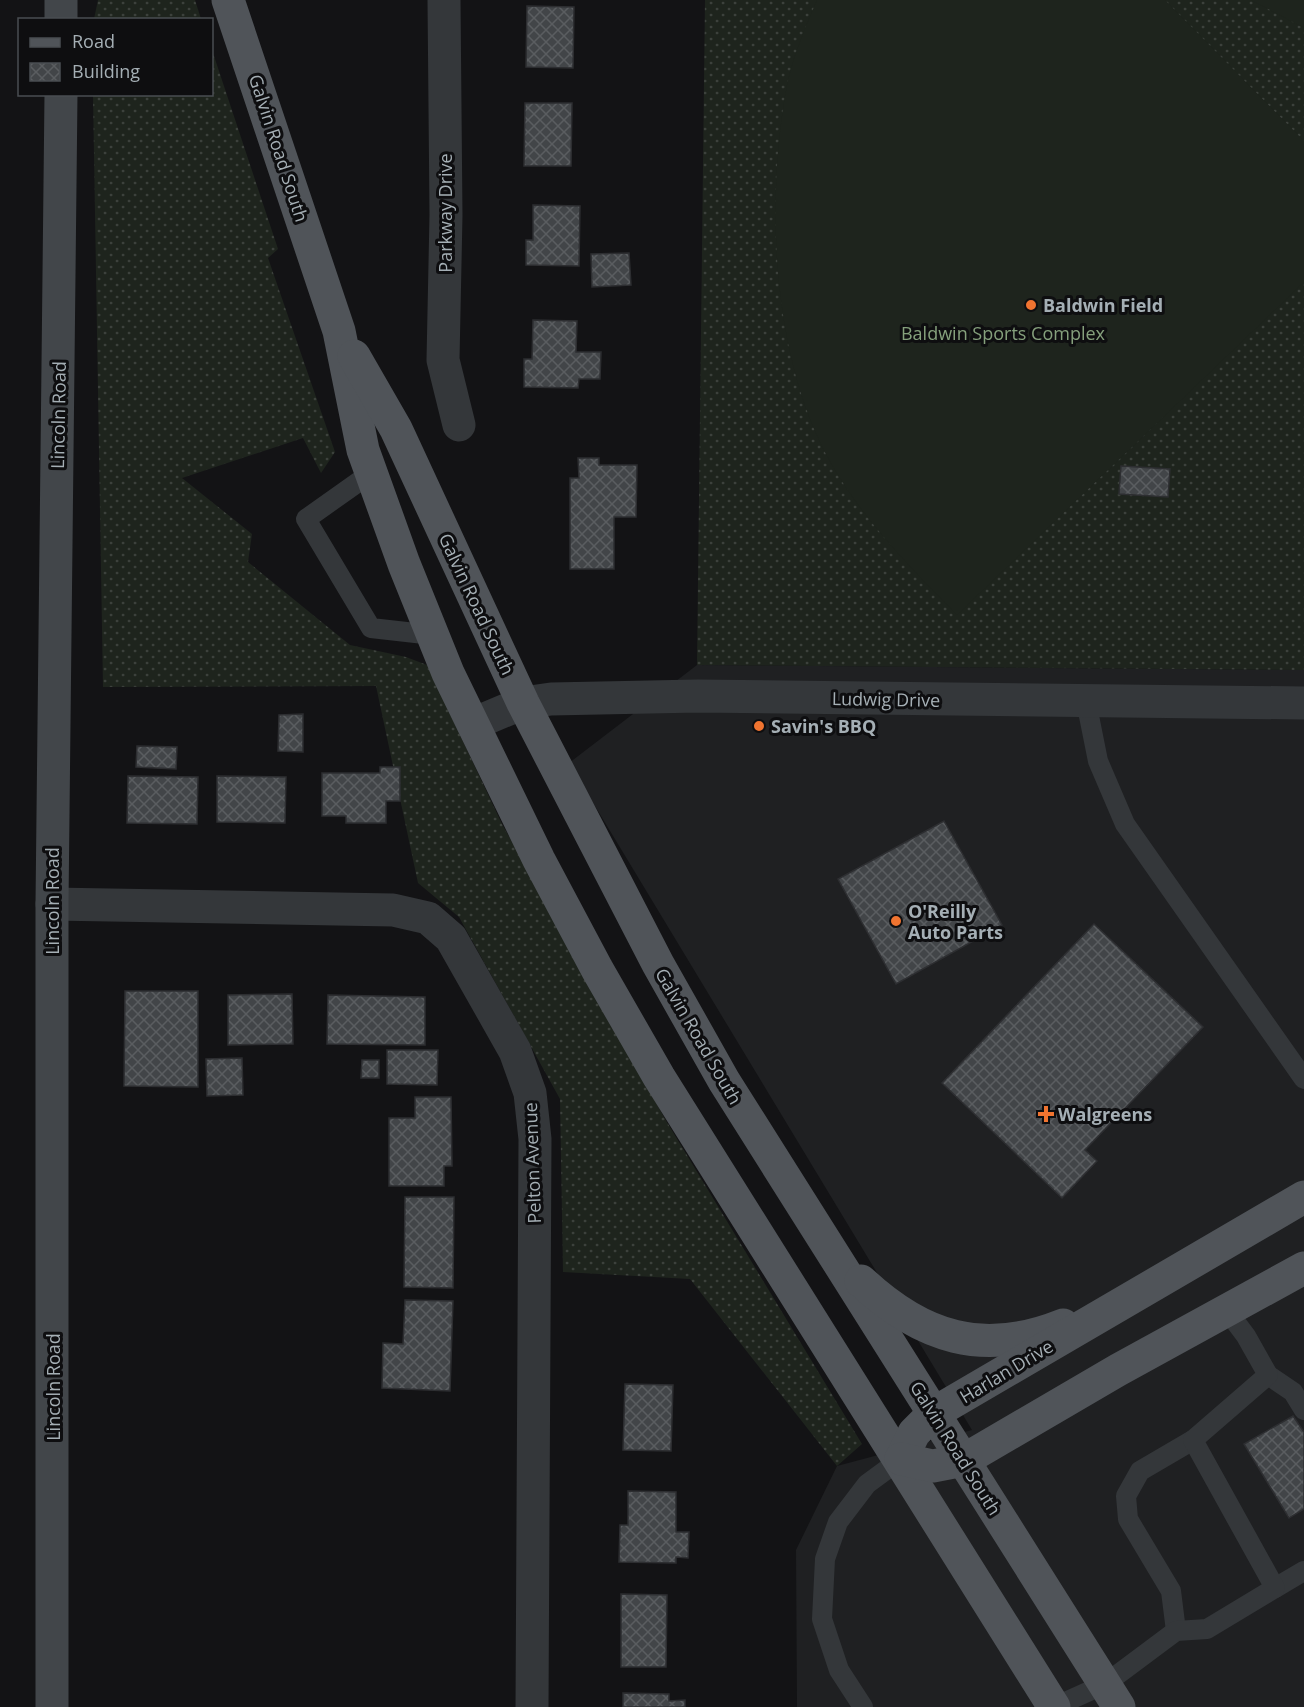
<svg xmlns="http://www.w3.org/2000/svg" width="1304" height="1707" viewBox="0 0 1304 1707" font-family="'Open Sans',sans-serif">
<defs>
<pattern id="grass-dots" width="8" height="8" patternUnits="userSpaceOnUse" patternTransform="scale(1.5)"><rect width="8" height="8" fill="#1e241d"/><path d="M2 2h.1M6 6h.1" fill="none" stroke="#3c413c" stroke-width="1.8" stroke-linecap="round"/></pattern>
<pattern id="building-cross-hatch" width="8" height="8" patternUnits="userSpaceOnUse" patternTransform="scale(1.5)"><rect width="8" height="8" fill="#424548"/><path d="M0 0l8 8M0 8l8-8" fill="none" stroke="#5a5d60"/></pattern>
</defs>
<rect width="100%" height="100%" fill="#131315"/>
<polygon fill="#1f2022" points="697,665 1304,670 1304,1707 797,1707 796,1550 837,1466 972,1430 569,763"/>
<g fill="url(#grass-dots)">
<polygon points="98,0 195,0 201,19 94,19"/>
<polygon points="705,0 1304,0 1304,670 697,665"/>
<polygon points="212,50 278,249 268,258 335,452 321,473 303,438 182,478 252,534 248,562 350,645 406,657 427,665 502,824 665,1119 862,1444 837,1466 690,1279 563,1272 560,1099 459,917 418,883 376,686 103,687 93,95 212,94"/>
</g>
<g fill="#1e241d">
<path d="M817 0H1165L1304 141V282L957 615C912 569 864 521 832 465 772 361 765 202 787 85 793 56 805 28 817 0Z"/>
<polygon points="1251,0 1304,0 1304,28"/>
</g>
<g fill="url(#building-cross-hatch)" stroke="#2d2e31" stroke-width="1.5">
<polygon points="527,6 574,7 573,68 526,67"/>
<polygon points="525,103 572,103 571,166 524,166"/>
<polygon points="533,205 580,206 579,266 526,265 526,240 533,240"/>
<polygon points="629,253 631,285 592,287 591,254"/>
<polygon points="533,320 577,321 576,352 601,352 600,379 579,379 578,388 524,387 524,359 532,359"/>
<polygon points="578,458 599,458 599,465 637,465 636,517 614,517 614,569 570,569 570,478 579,478"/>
<polygon points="1121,466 1170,469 1168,497 1119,494"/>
<polygon points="303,714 303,752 278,751 279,715"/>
<polygon points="137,746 177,747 176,769 136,767"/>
<polygon points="380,767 400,767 400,801 386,801 386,823 346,823 346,816 322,816 322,773 380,773"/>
<polygon points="128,776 198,777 197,824 127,823"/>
<polygon points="217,776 286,777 285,823 217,822"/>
<polygon points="944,821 1002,925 896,984 838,879"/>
<polygon points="1094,924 1203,1027 1085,1150 1097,1161 1062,1198 942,1083"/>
<polygon points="125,991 198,991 198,1087 124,1086"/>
<polygon points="292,994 293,1044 228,1045 228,995"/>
<polygon points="328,995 425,997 425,1045 327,1044"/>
<polygon points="387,1050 438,1050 437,1085 387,1084"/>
<polygon points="242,1058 243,1095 207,1096 206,1059"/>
<polygon points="362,1060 379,1060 379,1078 361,1078"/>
<polygon points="415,1097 451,1097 452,1166 444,1166 444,1186 389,1186 389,1118 415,1118"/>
<polygon points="405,1197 454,1197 453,1288 404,1287"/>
<polygon points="405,1300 453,1301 450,1391 382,1388 383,1343 403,1344"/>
<polygon points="625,1384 673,1385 671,1451 623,1450"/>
<polygon points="1293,1416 1304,1432 1304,1509 1289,1518 1244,1444"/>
<polygon points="628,1491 676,1492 676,1532 689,1532 688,1558 676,1557 676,1563 619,1562 620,1525 628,1525"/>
<polygon points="621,1594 667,1595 666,1667 621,1667"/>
<polygon points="623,1693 669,1694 669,1701 685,1700 685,1707 623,1707"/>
</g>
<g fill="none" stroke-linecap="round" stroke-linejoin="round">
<g stroke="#34373a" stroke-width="20">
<polyline points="371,473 306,519 371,628 433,635"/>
<polyline points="1086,701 1098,761 1125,824 1304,1079"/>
<polyline points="1268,1375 1293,1392 1304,1410"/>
<polyline points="1275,1588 1304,1571"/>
<polyline points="1176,1631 1171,1591 1128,1519 1126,1496 1140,1471 1193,1440"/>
<polyline points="863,1707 839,1670 822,1619 825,1559 838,1522 867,1484 901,1459"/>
<polyline points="1054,1707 1105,1684 1176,1631 1207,1629 1275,1588 1193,1440 1268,1375 1246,1336 1228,1312"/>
</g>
<g stroke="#34373a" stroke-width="33">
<polyline points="444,0 446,215 443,360 459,425"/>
<polyline points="473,724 523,703 551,699 698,696 1304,703"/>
<polyline points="52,904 393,910 428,918 451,938 515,1051 530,1093 535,1139 532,1707"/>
</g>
<g stroke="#42464a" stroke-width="33">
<polyline points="61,20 61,0"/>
<polyline points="52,1707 52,904 61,94"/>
</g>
<g stroke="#505459" stroke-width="33">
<polyline points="228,0 339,331 363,450 404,564 448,673 539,860 597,969 659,1077 1054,1707"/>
<polyline points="354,356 396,429 523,703 658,964 724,1081 1119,1707"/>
<path d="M861 1281C922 1338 983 1357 1063 1325"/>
<polyline points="901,1459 914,1433 934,1413 1304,1197"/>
<polyline points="901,1459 933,1466 964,1460 1118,1370 1304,1268"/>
</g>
</g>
<g fill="#f07430" stroke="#0e0e10" stroke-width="2">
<circle cx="1031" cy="305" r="6"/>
<circle cx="759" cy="726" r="6"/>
<circle cx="896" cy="921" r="6"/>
<path d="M1043 1105h6v6h6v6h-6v6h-6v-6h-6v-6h6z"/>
</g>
<g text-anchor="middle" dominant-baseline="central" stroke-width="6" stroke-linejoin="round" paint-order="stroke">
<g font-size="18" fill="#a5afb5" stroke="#0e0e10">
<text transform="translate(279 148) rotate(72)">Galvin Road South</text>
<text transform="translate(445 213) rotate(-90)">Parkway Drive</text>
<text transform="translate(58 415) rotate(-89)">Lincoln Road</text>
<text transform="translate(477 604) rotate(65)">Galvin Road South</text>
<text transform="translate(886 699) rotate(1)">Ludwig Drive</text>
<text transform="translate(52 901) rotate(-90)">Lincoln Road</text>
<text transform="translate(699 1036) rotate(60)">Galvin Road South</text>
<text transform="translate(532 1163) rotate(-92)">Pelton Avenue</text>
<text transform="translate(1006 1371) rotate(-31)">Harlan Drive</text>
<text transform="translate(53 1387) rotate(-90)">Lincoln Road</text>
<text transform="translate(956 1448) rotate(58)">Galvin Road South</text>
</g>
<g font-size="18" font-weight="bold" fill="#a5afb5" stroke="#0e0e10" text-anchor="start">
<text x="1043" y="305">Baldwin Field</text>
<text x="771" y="726">Savin's BBQ</text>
<text x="908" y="911">O'Reilly<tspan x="908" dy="21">Auto Parts</tspan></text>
<text x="1058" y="1114">Walgreens</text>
</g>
<g font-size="18" fill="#85a07c" stroke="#0e0e10">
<text x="1003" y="333">Baldwin Sports Complex</text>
</g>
</g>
<rect x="18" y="18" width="195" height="78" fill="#0e0e10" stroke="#4a4e52" stroke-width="1.5"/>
<rect x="30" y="38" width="30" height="9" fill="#505459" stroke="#4a4e52" stroke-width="1.5"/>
<text x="72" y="48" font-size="18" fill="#a5afb5">Road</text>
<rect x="30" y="63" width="30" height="18" fill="url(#building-cross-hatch)" stroke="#4a4e52" stroke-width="1.5"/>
<text x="72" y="78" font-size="18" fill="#a5afb5">Building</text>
</svg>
